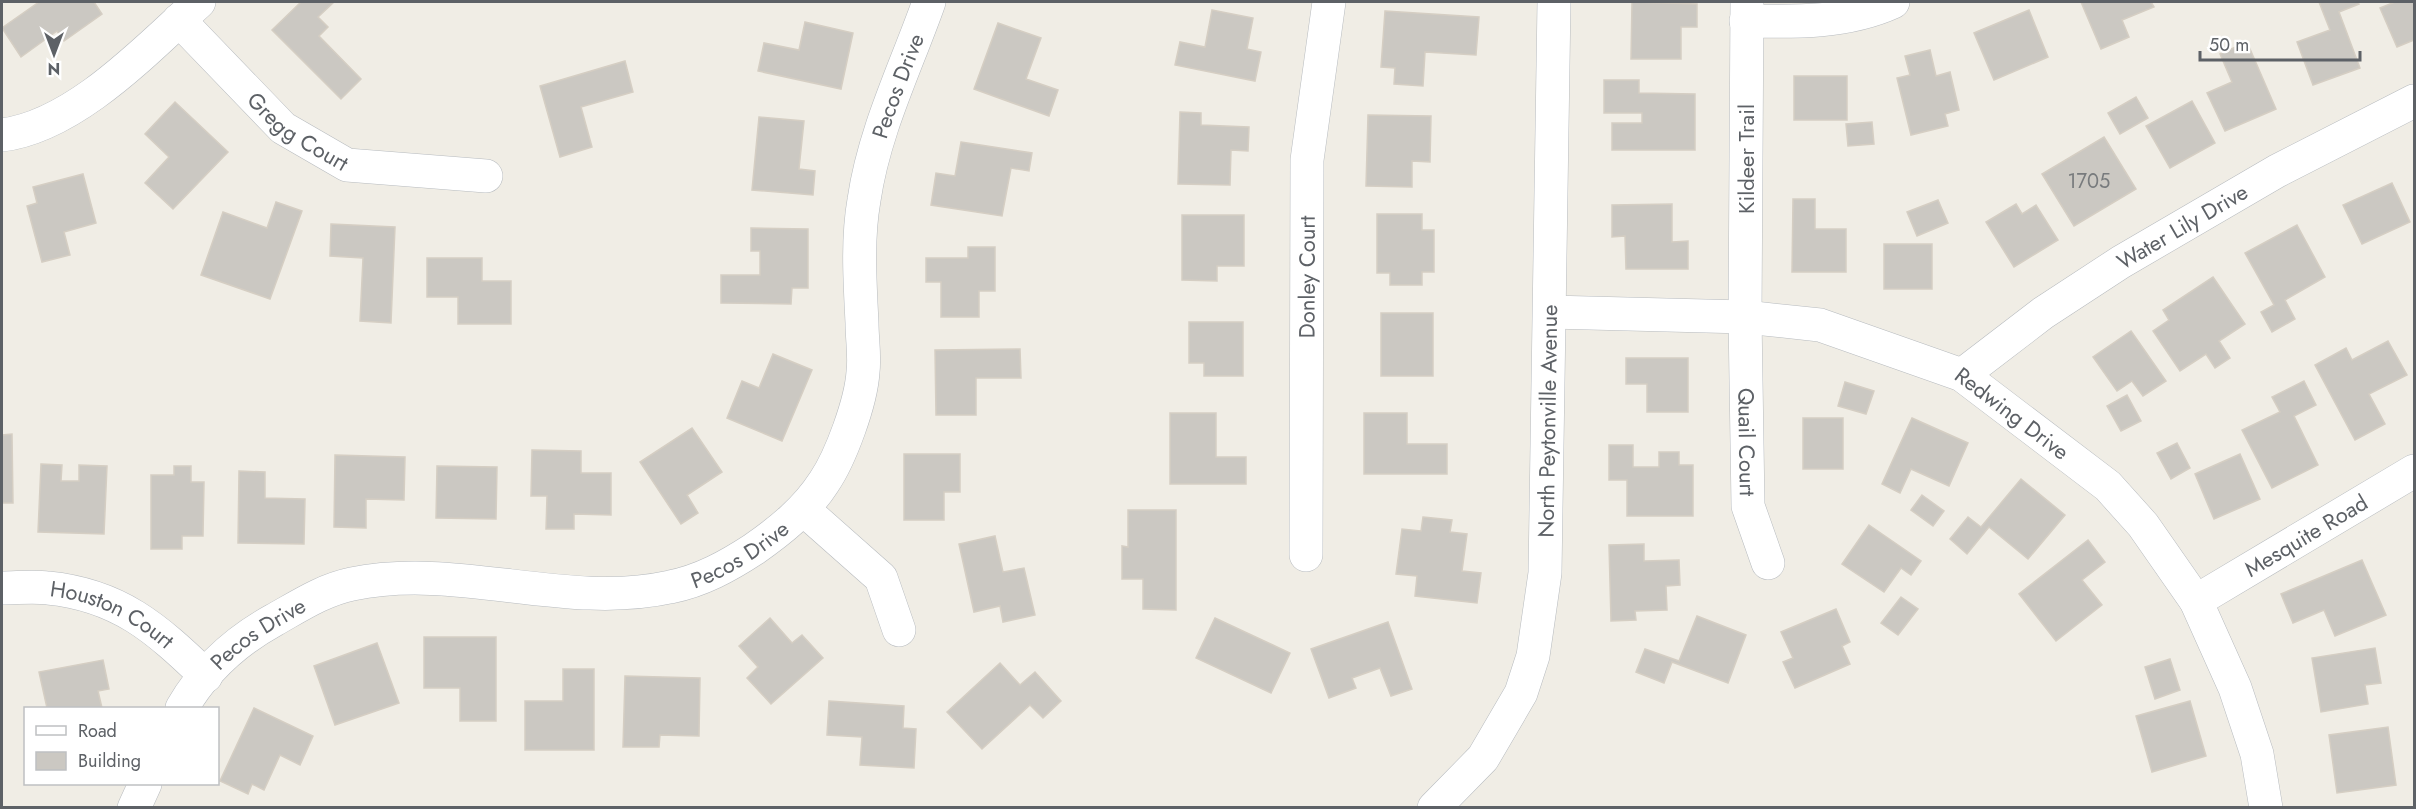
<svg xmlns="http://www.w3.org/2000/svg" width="2416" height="809" viewBox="0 0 2416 809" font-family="Jost,sans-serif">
<rect width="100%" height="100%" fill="#f0ede5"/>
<g fill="#cbc8c2" stroke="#d5cec3" stroke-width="1.5">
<polygon points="39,2 94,2 102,14 64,41 57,31 21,57 2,28"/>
<polygon points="301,2 334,2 318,17 328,27 319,36 361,79 341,99 272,30"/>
<polygon points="1632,2 1697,4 1697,27 1681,27 1681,59 1631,59"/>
<polygon points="2081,2 2151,2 2154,7 2122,20 2129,37 2101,49"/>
<polygon points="2319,2 2358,2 2359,4 2339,12 2360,68 2313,85 2297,42 2330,30"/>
<polygon points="2395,2 2414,2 2414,40 2397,47 2380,8"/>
<polygon points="1212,10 1253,18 1247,49 1261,52 1255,81 1175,65 1180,42 1205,47"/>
<polygon points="2029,10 2048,57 1994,80 1974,33"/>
<polygon points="1385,11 1479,17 1476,55 1425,52 1423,86 1394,84 1395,68 1381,67"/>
<polygon points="805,22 853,33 841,89 758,71 764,43 799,50"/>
<polygon points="998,23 1041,38 1026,79 1058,90 1049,116 974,89"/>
<polygon points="2247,42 2276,109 2225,131 2207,93 2232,82 2220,54"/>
<polygon points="1930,50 1936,76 1950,72 1959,110 1945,114 1948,126 1911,135 1897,78 1910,75 1905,56"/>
<polygon points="625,61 633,92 581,107 592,147 560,157 540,86"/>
<rect x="1794" y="76" width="53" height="44"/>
<polygon points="1604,80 1639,80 1639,93 1695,94 1695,150 1612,150 1612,123 1642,123 1642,113 1604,113"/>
<polygon points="2136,97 2148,118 2120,134 2108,113"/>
<polygon points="2192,101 2215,143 2170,168 2146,126"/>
<polygon points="175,102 228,152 173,209 145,183 169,157 145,134"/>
<polygon points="1180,112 1201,113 1201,125 1249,127 1248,151 1231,150 1230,185 1178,184"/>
<polygon points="1368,115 1431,116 1430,162 1412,161 1412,187 1366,186"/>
<polygon points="759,117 804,121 799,169 815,171 813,195 752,190"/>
<polygon points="1872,122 1874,144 1848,146 1846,124"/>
<polygon points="2104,137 2136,189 2074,226 2042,174"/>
<polygon points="961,142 1032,153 1029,171 1011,168 1002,216 931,205 936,173 955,176"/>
<polygon points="83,174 96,223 64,232 70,255 42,262 27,206 37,203 33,187"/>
<polygon points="2392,183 2410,222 2362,244 2343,205"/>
<polygon points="1793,199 1815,199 1815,229 1846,229 1846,272 1792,272"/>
<polygon points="1938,200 1948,223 1917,236 1907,212"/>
<polygon points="276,202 302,211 270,299 201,275 223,212 267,228"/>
<polygon points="1672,204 1672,242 1688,241 1688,269 1626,269 1625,236 1612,237 1612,205"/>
<polygon points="2016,204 2022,214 2036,205 2058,240 2014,267 1986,222"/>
<polygon points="1377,214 1422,214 1422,230 1434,230 1434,272 1422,272 1422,285 1390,285 1390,273 1377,273"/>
<polygon points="1182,215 1244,215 1244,266 1217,266 1217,281 1182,280"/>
<polygon points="331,224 395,227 391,323 360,321 363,258 330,256"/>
<polygon points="2297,225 2325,277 2285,300 2295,319 2272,332 2261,312 2274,305 2245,253"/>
<polygon points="751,228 808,229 808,288 792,288 791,304 721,303 721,275 760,275 760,251 751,251"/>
<rect x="1884" y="244" width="48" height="45"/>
<polygon points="968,247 995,247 995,291 979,291 979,317 941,317 941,282 926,282 926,258 968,258"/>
<polygon points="427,258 482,258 482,281 511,281 511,324 458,324 458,297 427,297"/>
<polygon points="2213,277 2245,324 2219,341 2230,358 2215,368 2206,354 2180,371 2153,331 2169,320 2163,310"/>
<rect x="1381" y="313" width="52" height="63"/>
<polygon points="1189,322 1243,322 1243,376 1204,376 1204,363 1189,363"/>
<polygon points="2131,331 2166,381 2143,396 2132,381 2117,391 2093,357"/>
<polygon points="2388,341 2407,375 2369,394 2385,424 2355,440 2315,365 2346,348 2352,360"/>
<polygon points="1020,349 1021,378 976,378 976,415 936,415 935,350"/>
<polygon points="773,354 812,370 782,441 727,418 742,381 759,388"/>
<polygon points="1626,358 1688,358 1688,412 1647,412 1647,384 1626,384"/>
<polygon points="2304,381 2316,405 2294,416 2318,465 2272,488 2242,430 2280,412 2272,397"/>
<polygon points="1845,382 1874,391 1866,414 1838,406"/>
<polygon points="2127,395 2141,421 2121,431 2107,406"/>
<polygon points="1170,413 1216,413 1216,457 1246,457 1246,484 1170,484"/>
<polygon points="1364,413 1407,413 1407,444 1447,444 1447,474 1364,474"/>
<rect x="1803" y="418" width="40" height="51"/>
<polygon points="1912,418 1968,443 1949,486 1911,469 1900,493 1882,484"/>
<polygon points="692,428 722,472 687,495 698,513 681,524 640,462"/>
<polygon points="12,434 13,503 2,503 2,435"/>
<polygon points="2177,443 2190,468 2171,479 2157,453"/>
<polygon points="1609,445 1633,445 1633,467 1659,467 1659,452 1679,452 1679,465 1693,465 1693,516 1627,516 1627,480 1609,480"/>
<polygon points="532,450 581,451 581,473 611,473 611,515 574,514 574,529 546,529 547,496 531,496"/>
<polygon points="904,454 960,454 960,492 944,492 944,520 904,520"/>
<polygon points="2240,454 2260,499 2214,519 2195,474"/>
<polygon points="335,455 405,457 404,500 366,499 366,528 334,527"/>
<polygon points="41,464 62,465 61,481 79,481 79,465 107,466 104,534 38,532"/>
<polygon points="174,466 191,466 191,482 204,482 203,536 182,536 182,549 151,549 151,475 174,475"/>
<polygon points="437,466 497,467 496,519 436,518"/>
<polygon points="239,471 265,472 265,498 305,499 304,544 238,543"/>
<polygon points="2021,479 2065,515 2028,559 1989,527 1967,554 1950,539 1968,517 1981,527"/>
<polygon points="1922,495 1944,511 1933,526 1911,510"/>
<polygon points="1128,510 1176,510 1176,610 1143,609 1143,579 1122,579 1122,546 1128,547"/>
<polygon points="1423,517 1452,520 1450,532 1467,534 1462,571 1481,573 1477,603 1415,596 1417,576 1396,574 1402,529 1421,531"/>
<polygon points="1869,525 1921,561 1911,575 1901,568 1884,592 1842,564"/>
<polygon points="995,536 1003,572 1024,568 1035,615 1003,622 1000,606 974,612 959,544"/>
<polygon points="2088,540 2105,562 2082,580 2102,605 2056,641 2019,594"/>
<polygon points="1644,544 1644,561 1679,560 1680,585 1666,586 1667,610 1635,611 1636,620 1611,621 1609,545"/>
<polygon points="2362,560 2386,615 2335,636 2324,610 2293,623 2281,594"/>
<polygon points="1901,597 1918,609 1898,635 1881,623"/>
<polygon points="1836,609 1850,642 1842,646 1850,664 1795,688 1783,662 1793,658 1781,632"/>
<polygon points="1697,616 1746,635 1728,683 1672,662 1664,683 1636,672 1645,649 1679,661"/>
<polygon points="770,618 792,643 802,635 823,658 771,704 747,678 758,667 739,646"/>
<polygon points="1215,618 1290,653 1271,693 1196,658"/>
<polygon points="1388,622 1412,689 1391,696 1380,668 1352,678 1356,688 1329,698 1311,649"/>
<polygon points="424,637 496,637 496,721 460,721 460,688 424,688"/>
<polygon points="377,643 399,703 335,725 314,666"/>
<polygon points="2375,648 2381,683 2365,685 2368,704 2321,712 2312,658"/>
<polygon points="2170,659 2180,690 2155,699 2145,667"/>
<polygon points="103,660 109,689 98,691 102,708 47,708 39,672"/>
<polygon points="1000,663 1020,685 1035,672 1061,701 1043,718 1030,705 982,749 947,712"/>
<polygon points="563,669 594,669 594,750 525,750 525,701 563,701"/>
<polygon points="625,676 700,678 699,736 660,735 659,747 623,747"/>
<polygon points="829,701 904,706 903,728 916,729 914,768 860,765 862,737 827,735"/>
<polygon points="2190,701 2206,756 2152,772 2136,716"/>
<polygon points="254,708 313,736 300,765 280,755 264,790 252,784 248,794 220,781"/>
<polygon points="2388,727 2396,785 2337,793 2329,735"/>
</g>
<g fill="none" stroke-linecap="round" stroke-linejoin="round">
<defs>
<g id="minor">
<path id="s1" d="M1747 2 1745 317 1748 506 1768 563"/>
<path id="s2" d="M179 20 283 128 347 165 486 176"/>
<path d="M1746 21C1796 22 1847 23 1893 2"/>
<path d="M2 135C75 126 146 50 199 2"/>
<path id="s3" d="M1550 312 1745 317 1820 325 1962 375 2108 486 2143 525 2196 601 2235 688 2257 754 2266 808"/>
<path id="s4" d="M1962 375 2043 313 2121 262 2277 171 2414 101"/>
<polyline points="803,509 881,578 899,630"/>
<path id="s5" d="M1306 555 1307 160 1329 2"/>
<path id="s6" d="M2 588C17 588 33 586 48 588 119 595 156 628 206 676"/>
<path id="s7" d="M2196 601 2414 471"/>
<path id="s8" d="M182 708C204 670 236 641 274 620 299 606 323 590 352 584 458 562 565 610 670 587 701 581 728 566 754 549 781 530 806 510 824 482 841 457 861 402 863 372 865 356 862 339 862 323 860 282 857 240 864 200 874 131 906 67 929 2"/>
<polyline points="134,808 145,784"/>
<path id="s9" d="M1434 808 1483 758 1521 693 1533 656 1545 573 1554 2"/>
</g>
</defs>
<use href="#minor" stroke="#b7bbbf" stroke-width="34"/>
<use href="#minor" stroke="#fff" stroke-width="33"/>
</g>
<g text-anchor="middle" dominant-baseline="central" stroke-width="6" stroke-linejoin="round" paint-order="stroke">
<g font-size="20" fill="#787b7d">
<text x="2089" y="181">1705</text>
</g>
<g font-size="22" fill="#5d6166" stroke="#fff">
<text stroke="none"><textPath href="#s8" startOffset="1134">Pecos Drive</textPath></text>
<text stroke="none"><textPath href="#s2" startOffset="164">Gregg Court</textPath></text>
<text transform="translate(1746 159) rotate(-90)">Kildeer Trail</text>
<text stroke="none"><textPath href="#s4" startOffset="266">Water Lily Drive</textPath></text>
<text stroke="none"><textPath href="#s5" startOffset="278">Donley Court</textPath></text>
<text stroke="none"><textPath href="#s3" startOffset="484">Redwing Drive</textPath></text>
<text stroke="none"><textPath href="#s9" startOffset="420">North Peytonville Avenue</textPath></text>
<text stroke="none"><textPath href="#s1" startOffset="440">Quail Court</textPath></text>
<text stroke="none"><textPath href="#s7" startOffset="128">Mesquite Road</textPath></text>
<text stroke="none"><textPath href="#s8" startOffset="612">Pecos Drive</textPath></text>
<text stroke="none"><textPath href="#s6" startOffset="116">Houston Court</textPath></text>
<text stroke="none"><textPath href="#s8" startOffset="108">Pecos Drive</textPath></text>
</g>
</g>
<rect width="2416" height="809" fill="none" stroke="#5d6166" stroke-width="6"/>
<rect x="24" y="707" width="195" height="78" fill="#ffffff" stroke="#bec0c2" stroke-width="1.5"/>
<rect x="36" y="726" width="30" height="9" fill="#ffffff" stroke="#bec0c2" stroke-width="1.5"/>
<text x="78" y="737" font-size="18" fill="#5d6166">Road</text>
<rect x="36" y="752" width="30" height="18" fill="#cbc8c2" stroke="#bec0c2" stroke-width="1.5"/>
<text x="78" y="767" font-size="18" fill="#5d6166">Building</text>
<g transform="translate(54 54) rotate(180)" stroke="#ffffff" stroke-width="4.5" paint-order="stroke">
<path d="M0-4.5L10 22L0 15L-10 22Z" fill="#5d6166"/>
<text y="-9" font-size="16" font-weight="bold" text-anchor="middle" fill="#5d6166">N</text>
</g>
<path d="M2200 51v9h160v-9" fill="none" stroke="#5d6166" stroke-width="3"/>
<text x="2209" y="51" font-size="18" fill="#5d6166" stroke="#ffffff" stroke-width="4.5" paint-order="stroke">50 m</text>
</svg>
